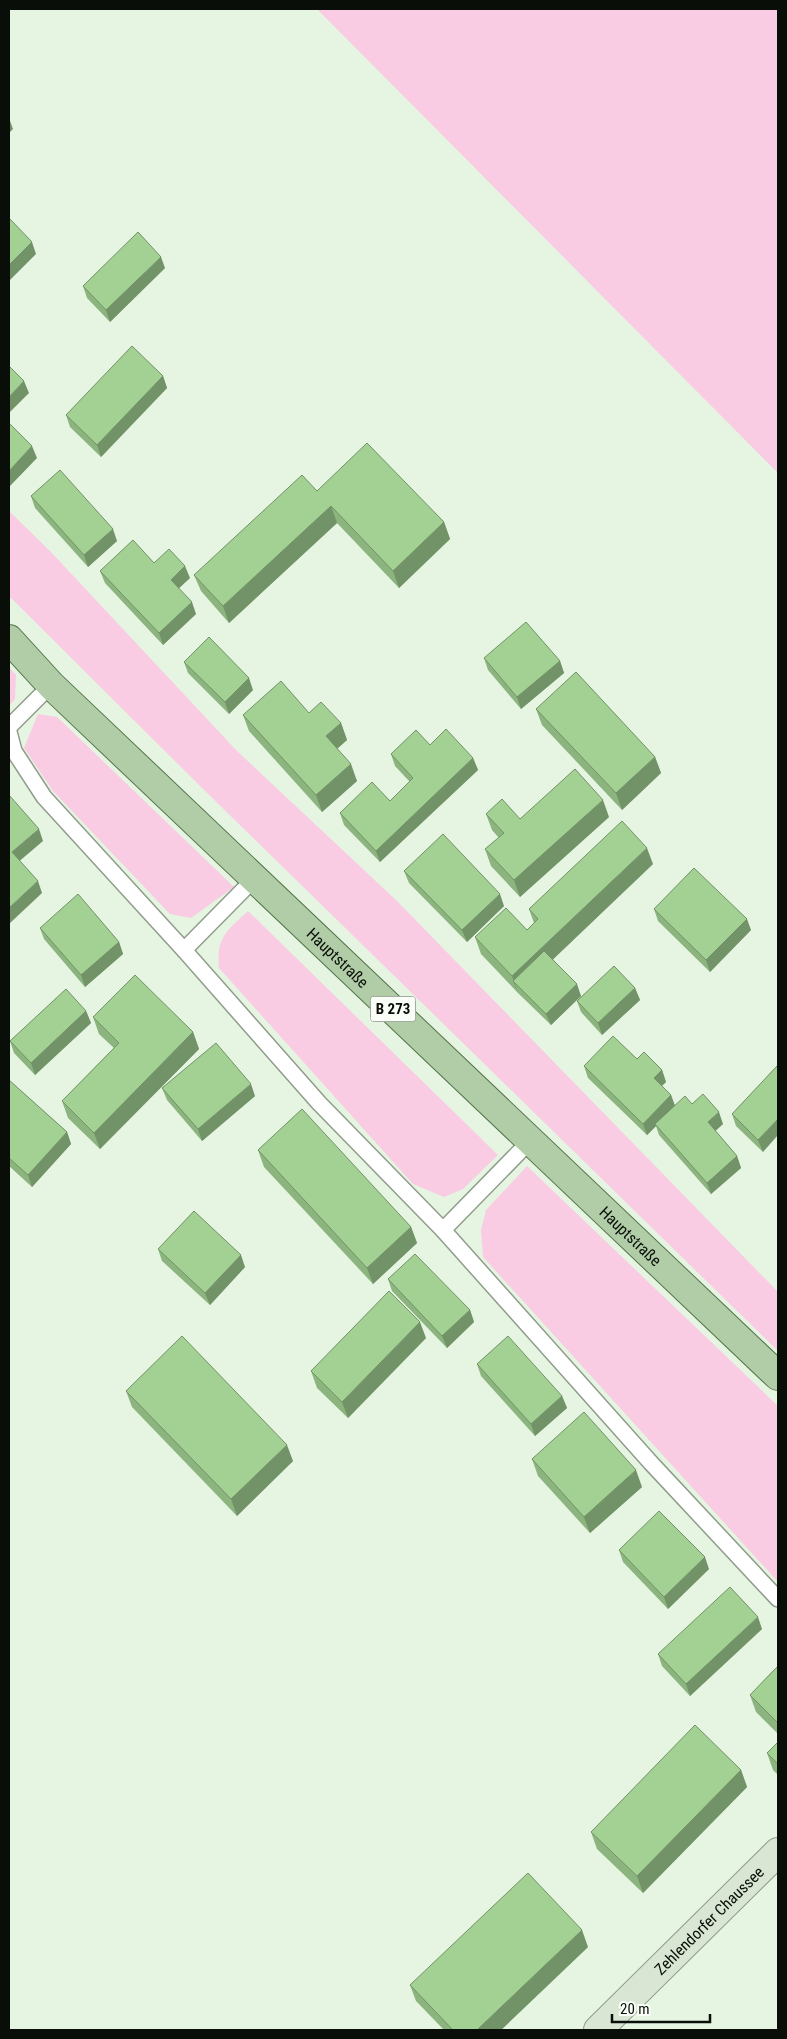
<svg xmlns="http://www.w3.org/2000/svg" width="787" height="2039" viewBox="0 0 787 2039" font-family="'Roboto Condensed',sans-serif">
<rect width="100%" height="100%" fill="#e6f4e2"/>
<g fill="#f9cce3">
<polygon points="317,9 778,9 778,473"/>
<polygon points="9,511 50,551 236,750 397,901 778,1292 778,1351 197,783 9,596"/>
<polygon points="9,667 16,675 15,699 9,706"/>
<polygon points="38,714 57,717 234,887 191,918 170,914 53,791 24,748"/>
<path d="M248 911 498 1155 463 1189 444 1197 413 1184 219 968C216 937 227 931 248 911Z"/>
<polygon points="527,1166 778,1406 778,1582 483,1257 481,1230 486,1210"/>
</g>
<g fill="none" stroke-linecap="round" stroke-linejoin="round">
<defs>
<g id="lane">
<polyline points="9,727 51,685"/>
<polyline points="9,732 14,751 44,797 184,950 319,1103 443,1230 651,1463 778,1599"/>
<polyline points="184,950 255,878"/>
<polyline points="443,1230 531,1140"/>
</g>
<g id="secondary">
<path id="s1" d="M598 2030 778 1852"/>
</g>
<g id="primary">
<path id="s2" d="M9 639 51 685 778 1376"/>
</g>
</defs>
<use href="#lane" stroke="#919d8c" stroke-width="18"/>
<use href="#secondary" stroke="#919d8c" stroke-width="30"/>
<use href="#primary" stroke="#547449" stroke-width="30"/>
<use href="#lane" stroke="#fff" stroke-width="15"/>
<use href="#secondary" stroke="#d8e6d3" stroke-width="28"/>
<use href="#primary" stroke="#b0cda7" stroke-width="28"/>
</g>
<g fill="#8cb47e">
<polygon points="165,268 110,322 87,298 83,286"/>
<polygon points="163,376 167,388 101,457 70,427 66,415"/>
<polygon points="317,491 444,522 450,539 399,588 337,523 229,623 201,591 194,575"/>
<polygon points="31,496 117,541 88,567 35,508"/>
<polygon points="154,563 190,578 178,588 196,614 163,645 105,583 100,571"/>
<polygon points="484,658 560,661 564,673 521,709 488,670"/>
<polygon points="184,662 253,690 229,714 188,673"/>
<polygon points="536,709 655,757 661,773 622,810 542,725"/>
<polygon points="309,713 341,723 347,740 337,749 357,781 322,812 249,731 243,715"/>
<polygon points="430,745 473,758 478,770 380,862 344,825 340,813 390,801 410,782 395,766 391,754"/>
<polygon points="486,814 520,819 609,817 520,897 491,866 485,849 499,838 492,830"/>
<polygon points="653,864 553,959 581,996 551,1025 518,993 481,954 475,937 527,930 534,923 529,909"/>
<polygon points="404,871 504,906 467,942 409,883"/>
<polygon points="654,909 751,930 710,972 658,921"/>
<polygon points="40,928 119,942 123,954 85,987 44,939"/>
<polygon points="635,988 640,1000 602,1035 581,1012 577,1001"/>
<polygon points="86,1011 91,1023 35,1075 14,1053 10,1041"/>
<polygon points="93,1017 193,1032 199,1049 100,1149 68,1118 62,1101 114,1048 99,1034"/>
<polygon points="637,1059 662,1070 666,1082 662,1086 671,1095 675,1106 692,1104 723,1124 715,1131 737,1156 741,1168 711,1194 659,1135 656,1126 647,1135 588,1078 584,1066"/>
<polygon points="778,1065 763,1152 736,1126 732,1114"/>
<polygon points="9,1080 67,1132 71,1144 32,1187 9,1166"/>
<polygon points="162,1088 255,1096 202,1141 167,1100"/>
<polygon points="258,1150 411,1227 417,1243 373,1284 264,1167"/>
<polygon points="158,1249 245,1267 210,1305 162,1261"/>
<polygon points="388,1279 470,1310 474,1322 447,1348 392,1291"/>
<polygon points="426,1338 348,1418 317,1388 311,1371"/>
<polygon points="477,1364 562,1396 567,1408 535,1436 481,1376"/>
<polygon points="126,1391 293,1461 237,1516 132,1407"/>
<polygon points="532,1459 642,1487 590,1533 538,1476"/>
<polygon points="619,1550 709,1569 668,1609 623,1562"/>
<polygon points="762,1629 690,1696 662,1666 658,1654"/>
<polygon points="778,1666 778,1734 756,1712 750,1695"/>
<polygon points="778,1742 778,1775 773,1770 767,1753"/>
<polygon points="741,1770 747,1787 643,1893 597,1849 591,1832"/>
<polygon points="588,1947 501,2030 444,2030 416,2001 410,1985"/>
</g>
<g fill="#729267">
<polygon points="9,118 13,129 9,133"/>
<polygon points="32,242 36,254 9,281 9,265"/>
<polygon points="161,257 165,268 110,322 106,310"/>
<polygon points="163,376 167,388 101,457 97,445"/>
<polygon points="24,381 29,393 9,413 9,397"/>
<polygon points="32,446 37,458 10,486 9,482 9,471"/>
<polygon points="331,506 337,523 229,623 223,606"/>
<polygon points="444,522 450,539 399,588 393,571"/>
<polygon points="113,529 117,541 88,567 84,555"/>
<polygon points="185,566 190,578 175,592 171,580"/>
<polygon points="192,602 196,614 163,645 159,633"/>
<polygon points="560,661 564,673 521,709 517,697"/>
<polygon points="249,678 253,690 229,714 225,702"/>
<polygon points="341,723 347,740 332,753 326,736"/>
<polygon points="655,757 661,773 622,810 616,793"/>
<polygon points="473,758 478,770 380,862 376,851"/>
<polygon points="351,764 357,781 322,812 316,795"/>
<polygon points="603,800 609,817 520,897 514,880"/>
<polygon points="39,829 43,841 16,864 12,852"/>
<polygon points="647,848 653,864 522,989 513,981 518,993 512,976"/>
<polygon points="38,881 42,893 9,924 9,908"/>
<polygon points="500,894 504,906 467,942 462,930"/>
<polygon points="747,919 751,930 710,972 706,960"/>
<polygon points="119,942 123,954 85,987 81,975"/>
<polygon points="577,984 581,996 551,1025 546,1014"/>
<polygon points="635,988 640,1000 602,1035 598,1023"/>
<polygon points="86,1011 91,1023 35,1075 31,1063"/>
<polygon points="193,1032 199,1049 100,1149 94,1133"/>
<polygon points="662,1070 666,1082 658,1089 654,1078"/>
<polygon points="251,1084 255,1096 202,1141 198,1129"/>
<polygon points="671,1095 675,1106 655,1124 656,1126 647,1135 643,1124"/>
<polygon points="719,1112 723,1124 712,1134 708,1122"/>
<polygon points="778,1119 778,1135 763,1152 758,1140"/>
<polygon points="67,1132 71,1144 32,1187 28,1175"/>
<polygon points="737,1156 741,1168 711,1194 707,1183"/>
<polygon points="411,1227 417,1243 373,1284 367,1268"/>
<polygon points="241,1255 245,1267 210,1305 205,1293"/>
<polygon points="470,1310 474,1322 447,1348 442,1336"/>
<polygon points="420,1322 426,1338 348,1418 342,1402"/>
<polygon points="562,1396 567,1408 535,1436 531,1424"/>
<polygon points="287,1445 293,1461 237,1516 231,1499"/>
<polygon points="636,1470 642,1487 590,1533 584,1517"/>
<polygon points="705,1557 709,1569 668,1609 664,1597"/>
<polygon points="758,1617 762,1629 690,1696 686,1684"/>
<polygon points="741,1770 747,1787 643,1893 637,1876"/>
<polygon points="582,1930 588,1947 501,2030 477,2030"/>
</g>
<g fill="#a3d193" stroke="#729267">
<polygon points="9,218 32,242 9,265"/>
<polygon points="138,232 161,257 106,310 83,286"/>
<polygon points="132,346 163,376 97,445 66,415"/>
<polygon points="9,366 24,381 9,397"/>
<polygon points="9,423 32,446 9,471"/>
<polygon points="367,443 444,522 393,571 331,506 223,606 194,575 302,475 317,491"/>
<polygon points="60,470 113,529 84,555 31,496"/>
<polygon points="133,540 154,563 169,549 185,566 171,580 192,602 159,633 100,571"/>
<polygon points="526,622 560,661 517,697 484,658"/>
<polygon points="209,637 249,678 225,702 184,662"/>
<polygon points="576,672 655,757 616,793 536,709"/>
<polygon points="281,681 309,713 321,702 341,723 326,736 351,764 316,795 243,715"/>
<polygon points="446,729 473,758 376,851 340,813 372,782 390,801 413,778 391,754 416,730 430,745"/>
<polygon points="575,769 603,800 514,880 485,849 504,833 486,814 502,799 520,819"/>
<polygon points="9,795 39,829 12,852 38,881 9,908"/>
<polygon points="622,821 647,848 512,976 475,937 506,908 527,930 538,919 529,909"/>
<polygon points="443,834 500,894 462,930 404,871"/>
<polygon points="694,868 747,919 706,960 654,909"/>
<polygon points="78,894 119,942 81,975 40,928"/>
<polygon points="544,951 577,984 546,1014 513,981"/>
<polygon points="614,966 635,988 598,1023 577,1001"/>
<polygon points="135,975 193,1032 94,1133 62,1101 119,1043 93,1017"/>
<polygon points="66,989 86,1011 31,1063 10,1041"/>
<polygon points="613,1036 637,1059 644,1052 662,1070 654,1078 671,1095 643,1124 584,1066"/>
<polygon points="216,1043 251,1084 198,1129 162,1088"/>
<polygon points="778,1065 778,1119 758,1140 732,1114"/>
<polygon points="9,1080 67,1132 28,1175 9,1158"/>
<polygon points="703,1094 719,1112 708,1122 737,1156 707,1183 655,1124 685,1096 692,1104"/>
<polygon points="302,1109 411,1227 367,1268 258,1150"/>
<polygon points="194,1211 241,1255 205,1293 158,1249"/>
<polygon points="415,1254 470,1310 442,1336 388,1279"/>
<polygon points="389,1291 420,1322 342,1402 311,1371"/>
<polygon points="182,1336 287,1445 231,1499 126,1391"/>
<polygon points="508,1336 562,1396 531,1424 477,1364"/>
<polygon points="584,1412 636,1470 584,1517 532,1459"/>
<polygon points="659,1511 705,1557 664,1597 619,1550"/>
<polygon points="730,1587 758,1617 686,1684 658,1654"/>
<polygon points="778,1666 778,1723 750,1695"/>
<polygon points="695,1725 741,1770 637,1876 591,1832"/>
<polygon points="778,1742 778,1764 767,1753"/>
<polygon points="528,1873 582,1930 477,2030 453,2030 410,1985"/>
</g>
<g text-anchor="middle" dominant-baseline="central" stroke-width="4.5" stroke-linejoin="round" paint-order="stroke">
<rect fill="#f9fef7" stroke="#525650" stroke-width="1" x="370.5" y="996.5" width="45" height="25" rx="4"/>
<g font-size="15" font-weight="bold" fill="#0a0e08">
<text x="393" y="1009">B 273</text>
</g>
<g font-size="16" fill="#0a0e08" stroke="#f9fef7">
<text stroke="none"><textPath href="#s2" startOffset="458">Hauptstraße</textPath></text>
<text stroke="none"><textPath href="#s2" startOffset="862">Hauptstraße</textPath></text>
<text stroke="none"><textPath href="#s1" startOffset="156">Zehlendorfer Chaussee</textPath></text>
</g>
</g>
<rect width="787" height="2039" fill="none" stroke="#0a0e08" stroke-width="20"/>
<path d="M612 2014v8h98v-8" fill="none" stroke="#0a0e08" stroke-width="2.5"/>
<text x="620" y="2014" font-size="15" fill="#0a0e08" stroke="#f9fef7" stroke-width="4" paint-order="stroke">20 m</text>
</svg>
